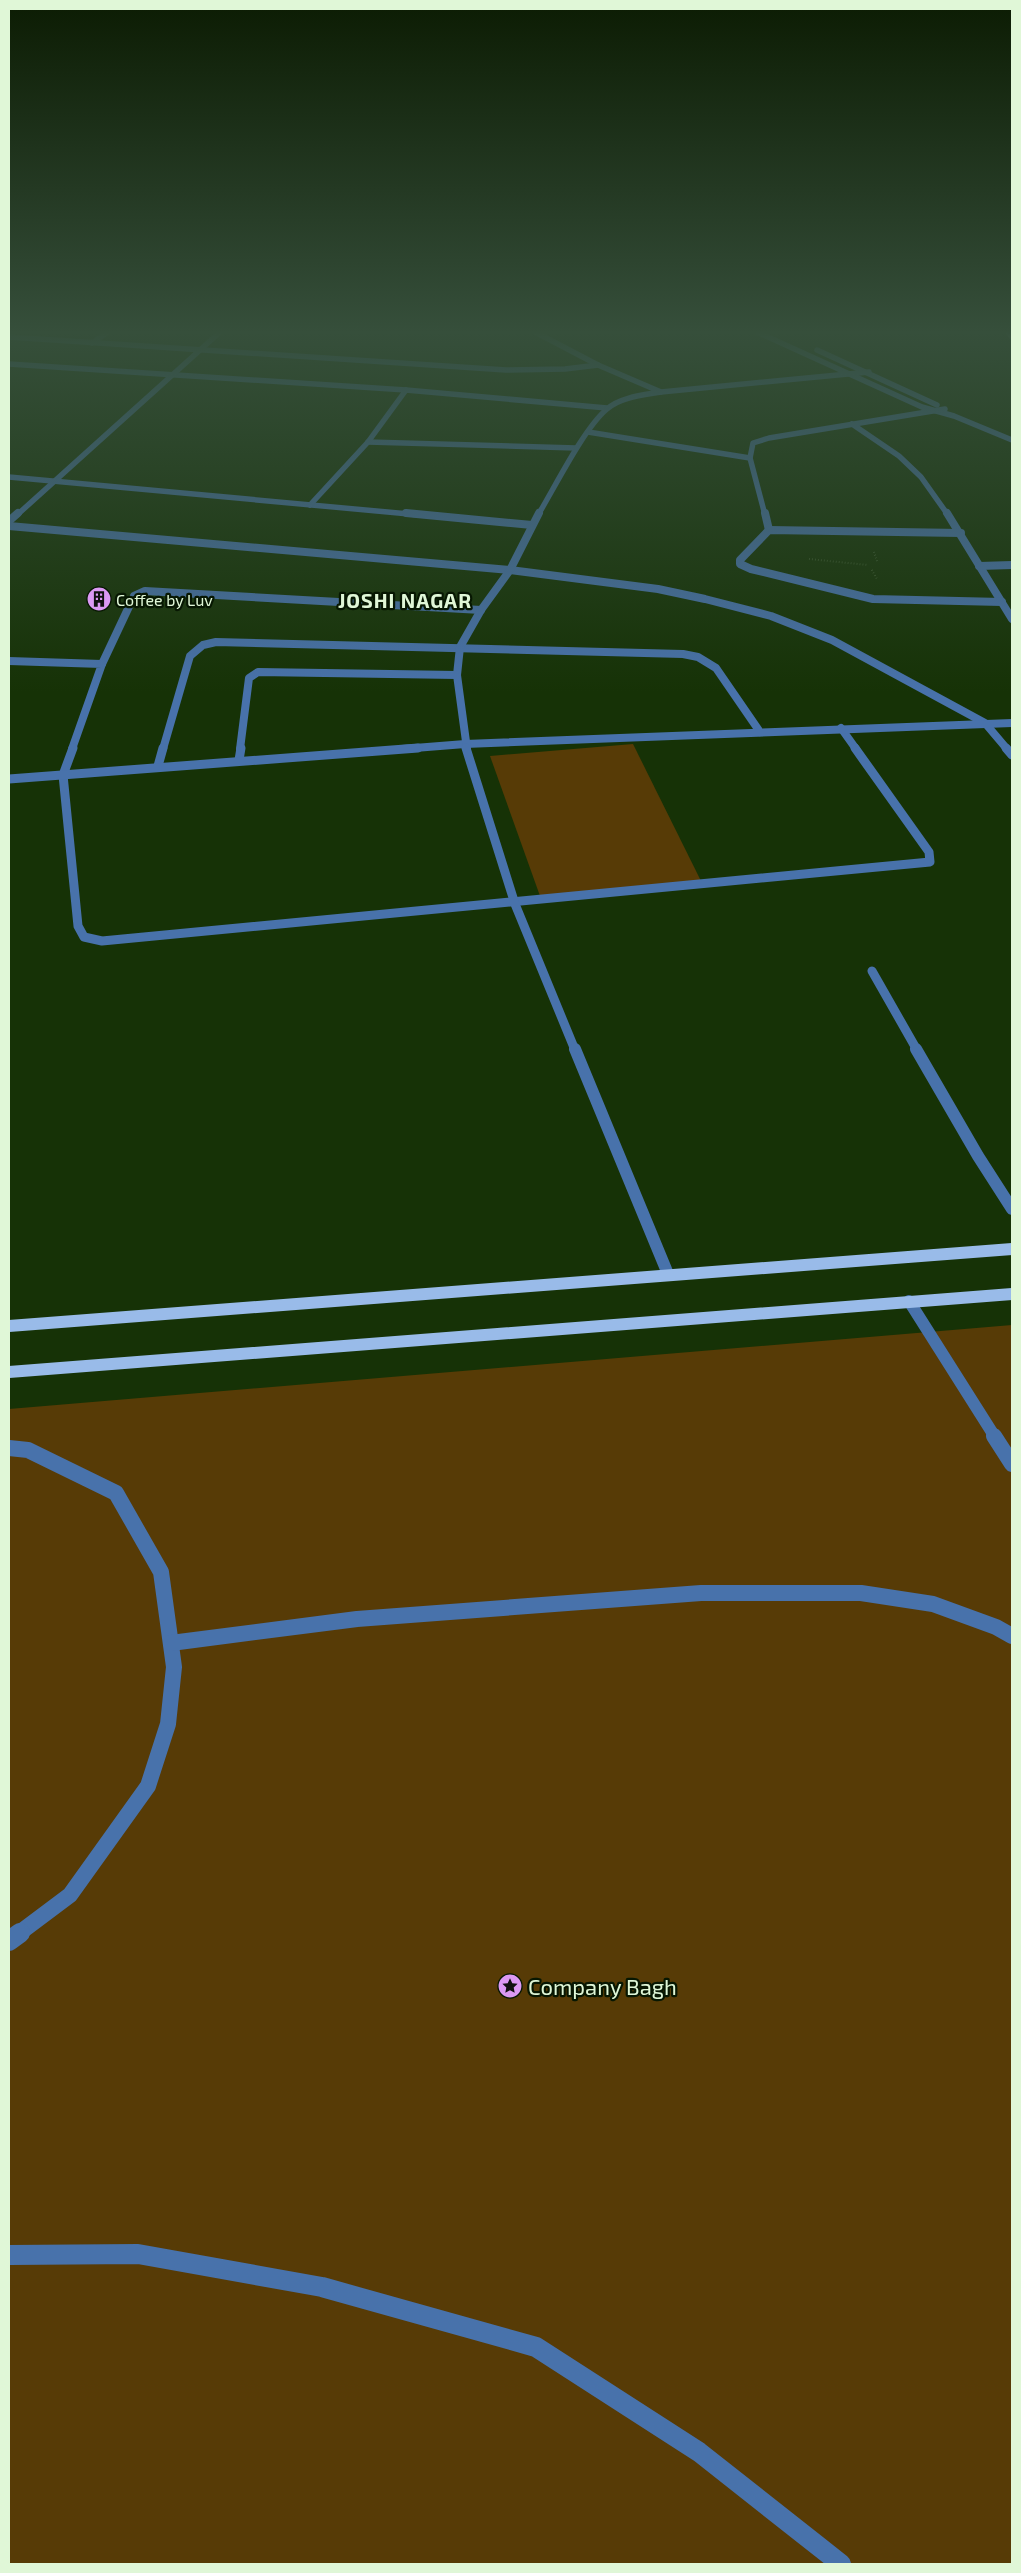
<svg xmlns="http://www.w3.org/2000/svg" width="1021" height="2573" viewBox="0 0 1021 2573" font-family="'Exo 2',sans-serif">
<rect width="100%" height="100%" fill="#163206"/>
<g fill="#573b06">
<polygon points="633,744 701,881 540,896 490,756"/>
<polygon points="1012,1325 1012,2564 9,2564 9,1409"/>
</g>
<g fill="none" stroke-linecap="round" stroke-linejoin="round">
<g stroke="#567048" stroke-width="2" stroke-dasharray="0.5 2.5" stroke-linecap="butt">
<polyline points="874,552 877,561"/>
<polyline points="809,559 868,565"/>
<polyline points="872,570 877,579"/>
</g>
<g stroke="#4872ab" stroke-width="5.5">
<polyline points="535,332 598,365 661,392"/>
<polyline points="757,332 922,407 954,416 1012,440"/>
<polyline points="9,337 506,370 565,369 598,365"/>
<polyline points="92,343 108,332"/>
<polyline points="817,350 937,405"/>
<polyline points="9,364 406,390 607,408"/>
<polyline points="852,424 899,456 921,477 948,515"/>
<polyline points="588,432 750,458"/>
<polyline points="368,442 576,448"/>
<polyline points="9,477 420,515"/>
<polyline points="310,505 368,442 406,390"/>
<polyline points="17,515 220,332"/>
<path d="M538 515C555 487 584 428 607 409 620 397 644 395 661 392L869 372"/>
<polyline points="765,515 750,458 753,443 769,438 945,409"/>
</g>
<g stroke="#4872ab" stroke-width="8">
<polyline points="406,513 532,525"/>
<polyline points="765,513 769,530"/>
<polyline points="947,513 1012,619"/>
<polyline points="9,521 18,513"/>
<polyline points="9,526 510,570 658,589 705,599 771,616 832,640 985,723 1007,749"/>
<polyline points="961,533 769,530 740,560 740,564 751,569 873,599 1002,602"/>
<polyline points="979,566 1012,565"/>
<polyline points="9,661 102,664 72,749"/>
<polyline points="102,664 134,596 145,591 481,610"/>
<polyline points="841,728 856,749"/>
<polyline points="163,749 190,656 203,645 216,642 683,654 698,657 716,668 760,732"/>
<polyline points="240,749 249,678 258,672 457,675"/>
<polyline points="402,749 465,744 1012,723"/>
<polyline points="467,749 457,675 460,647 481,610 510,570 539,513"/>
</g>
<g stroke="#4872ab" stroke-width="9">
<polyline points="73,748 63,775 78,926 84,937 102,941 930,862 929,852 855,748"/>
<polyline points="466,748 515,904 575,1050"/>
<polyline points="1006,748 1012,755"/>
<polyline points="239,760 241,748"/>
<polyline points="158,766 163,748"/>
<polyline points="9,779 418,748"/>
<polyline points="872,971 917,1050"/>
</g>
<g stroke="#4872ab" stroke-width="12">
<polyline points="575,1049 668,1274"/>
<polyline points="916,1049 978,1156 1012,1209"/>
<polyline points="909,1301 995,1437"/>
</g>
<g stroke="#4872ab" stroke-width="16">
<polyline points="994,1436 1012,1464"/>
<polyline points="9,1448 28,1450 116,1493 161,1572 174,1667 168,1724 148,1786 70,1895 18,1934"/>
<polyline points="171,1643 357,1619 701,1593 861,1593 933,1604 996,1627 1012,1636"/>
</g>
<g stroke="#4872ab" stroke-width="20">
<polyline points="9,1941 20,1933"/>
<polyline points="9,2255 138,2254 322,2287 536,2347 699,2452 841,2564"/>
</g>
<polyline stroke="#99bbe9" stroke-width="5.5" points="1008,332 1012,337"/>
<g stroke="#99bbe9" stroke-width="12">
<polyline points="9,1326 1012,1249"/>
<polyline points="9,1372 1012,1294"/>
</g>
</g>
<linearGradient id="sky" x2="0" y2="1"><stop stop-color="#0c1c03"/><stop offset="0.48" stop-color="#364f3b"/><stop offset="1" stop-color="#364f3b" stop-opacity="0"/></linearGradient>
<rect width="1021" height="692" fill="url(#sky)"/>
<defs>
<symbol id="building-disc" viewBox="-11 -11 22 22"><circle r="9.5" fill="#dc99f4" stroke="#071702"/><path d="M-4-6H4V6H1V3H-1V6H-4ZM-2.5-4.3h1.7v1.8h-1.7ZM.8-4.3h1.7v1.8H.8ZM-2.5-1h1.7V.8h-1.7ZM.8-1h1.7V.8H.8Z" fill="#111"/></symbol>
<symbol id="sight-disc" viewBox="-11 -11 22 22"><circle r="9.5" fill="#dc99f4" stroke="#071702"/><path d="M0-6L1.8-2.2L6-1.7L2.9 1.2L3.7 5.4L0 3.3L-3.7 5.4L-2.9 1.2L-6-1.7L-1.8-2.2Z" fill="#111"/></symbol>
</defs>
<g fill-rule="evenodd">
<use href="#building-disc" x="85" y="585" width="28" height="28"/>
<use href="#sight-disc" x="496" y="1972" width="28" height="28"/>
</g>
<g text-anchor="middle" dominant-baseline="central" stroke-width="4.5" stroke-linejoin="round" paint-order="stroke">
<g font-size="16" fill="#e0f7d7" stroke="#071702" text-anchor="start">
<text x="116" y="599">Coffee by Luv</text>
</g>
<g font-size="20" font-weight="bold" letter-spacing="1" fill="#e0f7d7" stroke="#071702">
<text x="405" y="600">JOSHI NAGAR</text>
</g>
<g font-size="22" fill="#e0f7d7" stroke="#071702" text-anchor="start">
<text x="528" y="1986">Company Bagh</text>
</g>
</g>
<rect width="1021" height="2573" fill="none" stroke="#e0f7d7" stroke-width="20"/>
</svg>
